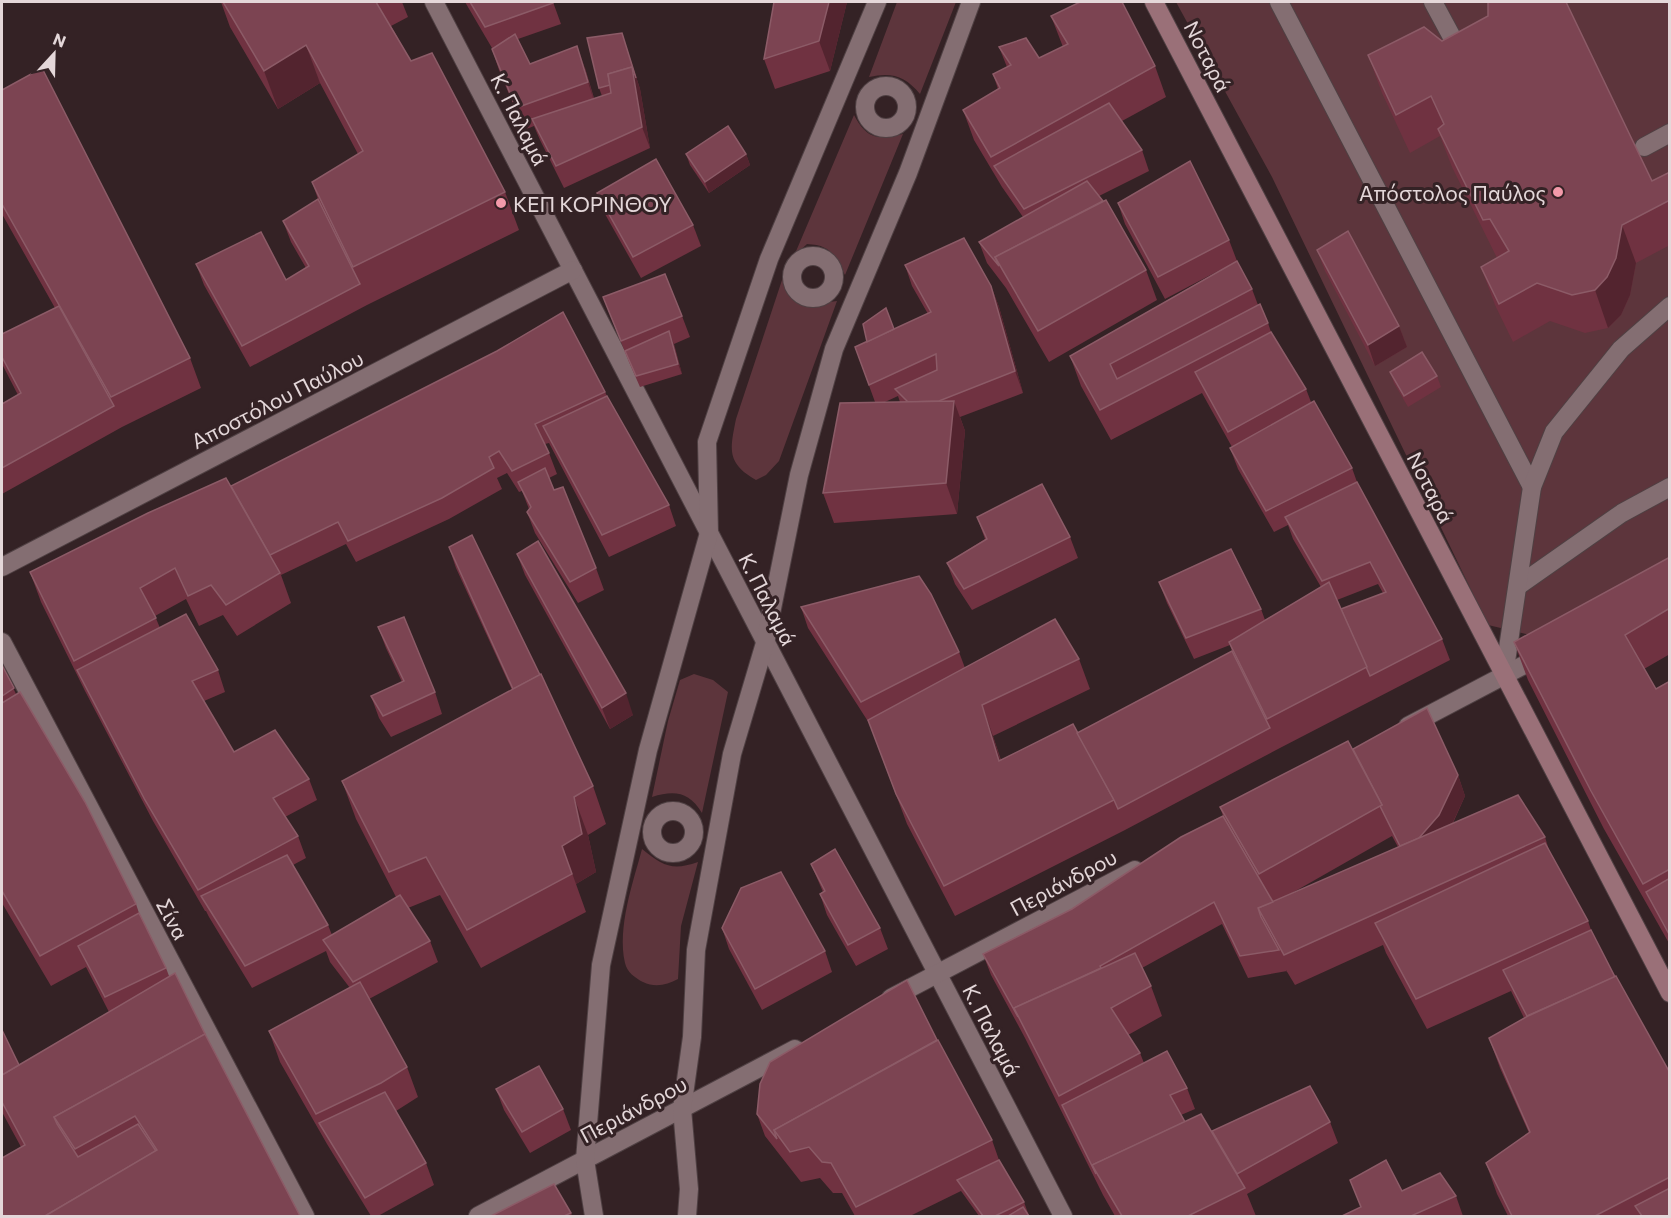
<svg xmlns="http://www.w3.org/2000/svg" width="1671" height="1218" viewBox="0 0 1671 1218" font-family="Commissioner,sans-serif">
<rect width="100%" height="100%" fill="#342225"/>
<g fill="#5d353c">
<path d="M897 2H956L920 94C905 76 892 72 869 77Z"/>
<polygon points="1176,2 1669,2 1669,560 1530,635 1488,625 1272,177"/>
<path d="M854 115C867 139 877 140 903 134L845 275C834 255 831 245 807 244L794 256Z"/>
<path d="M783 277 793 297 807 305 837 301 779 461 766 475 756 480C726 463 730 449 736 419Z"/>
<path d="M694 674 713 680 728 692 702 813C689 792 675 790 652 797L668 721 680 680Z"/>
<path d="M642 849C663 866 672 871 698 862L681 926 678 979C667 985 655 988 643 982 635 978 627 972 625 963 617 927 633 883 642 849Z"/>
</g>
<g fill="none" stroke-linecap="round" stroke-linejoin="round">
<defs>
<g id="street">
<polyline points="434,2 1063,1216"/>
<polyline points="1279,2 1532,487"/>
<polyline points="1433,2 1460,52"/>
<circle cx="886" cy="107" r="21"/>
<polyline points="1644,147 1670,133"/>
<circle cx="813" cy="277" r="21"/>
<polyline points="2,567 573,270"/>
<polyline points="1518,586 1622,513 1670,487"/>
<polyline points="2,642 305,1216"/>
<polyline points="1504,675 1532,487 1554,432 1621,349 1670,306"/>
<polyline points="1408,726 1543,655"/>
<circle cx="673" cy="832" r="21"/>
<polyline points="891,998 1135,870"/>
<polyline points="478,1216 795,1049"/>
<polyline points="594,1216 585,1160 601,965 648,750 709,533 707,442 769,259 877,2"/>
<polyline points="687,1216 689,1189 682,1109 692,1037 696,950 732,754 765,643 799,475 834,349 908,173 971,2"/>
</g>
<polyline id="secondary" points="1154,2 1670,993"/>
</defs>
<use href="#street" stroke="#4f4043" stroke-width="20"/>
<use href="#secondary" stroke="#4f4043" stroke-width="20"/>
<use href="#street" stroke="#846e72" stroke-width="18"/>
<use href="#secondary" stroke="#9a7078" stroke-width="18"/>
</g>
<g fill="#703241" fill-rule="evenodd">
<polygon points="221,2 402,2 408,17 391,26 411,61 505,192 519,230 367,305 250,367 204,285 196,264 286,280 306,268 291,242 283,221 318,199 312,182 358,154 320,83 278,109 230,27"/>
<polygon points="465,2 553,2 561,24 518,39 530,64 585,68 594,98 602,96 599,88 622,33 640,89 650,148 564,188 540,140 534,126 524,130 499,70 492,49 492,48"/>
<polygon points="774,2 847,2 830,71 775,89 764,59"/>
<polygon points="1051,16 1155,66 1166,97 1122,121 1142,150 1149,171 1099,196 1146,270 1157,300 1049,362 1006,288 987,263 979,242 1023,217 1002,187 974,140 963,110 998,89 993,74 1007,67 999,47 1039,58 1063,47"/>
<polygon points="1442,41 1652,181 1670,172 1670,245 1636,263 1630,295 1621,315 1608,328 1585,333 1550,321 1513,342 1495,305 1481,267 1497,258 1452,167 1440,136 1410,153 1382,93 1368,55"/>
<polygon points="2,90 190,358 201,388 122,427 2,494 2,404 18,395 2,364 2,334 55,308 2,214"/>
<polygon points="686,154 746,154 750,165 709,193 690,165"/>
<polygon points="597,193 693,225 701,246 641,278 605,214"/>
<path d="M1118 203 1229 240 1237 261 1252 289 1258 305 1268 323 1271 332 1306 389 1311 402 1352 468 1357 482 1442 639 1450 660 1278 749 1125 830 955 916 907 824 869 723 808 628 801 607 959 652 965 668 1079 659 1090 689 993 736 1001 760 1077 733 1232 651 1230 645 1194 659 1167 603 1159 582 1261 609 1265 620 1321 587 1293 539 1288 525 1274 532 1238 469 1230 448 1232 447 1202 393 1111 440 1081 386 1070 356 1222 269 1165 299 1125 224ZM1378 584 1383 593 1341 609 1337 600Z"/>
<polygon points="1317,250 1399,326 1407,347 1375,366 1325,271"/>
<path d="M905 265 991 286 999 307 1023 393 960 417 965 431 957 514 834 523 823 493 875 402 855 347 928 314 912 286ZM898 396 900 402H885Z"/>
<polygon points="603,297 682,316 690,337 674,344 682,374 640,387 629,362"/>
<polygon points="1390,372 1437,376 1441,387 1408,407 1394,383"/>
<polygon points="605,392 607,396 669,505 676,526 609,557 549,443 545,444 549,453 557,474 549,478 554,490 596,568 604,590 578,603 535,533 527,512 529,509 522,491 519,492 507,473 497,478 502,489 449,519 356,562 346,544 281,575 291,603 237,636 223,615 199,626 186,599 155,616 160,628 218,670 225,692 204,701 234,752 309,779 317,800 285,817 298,836 306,858 293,865 328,925 332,935 396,897 356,819 342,781 512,690 456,568 449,547 593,786 606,824 588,835 596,872 576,884 586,912 481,968 440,895 408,908 430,941 438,962 369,999 407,1067 418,1097 396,1111 426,1163 434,1185 378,1216 371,1216 327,1144 280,1062 269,1031 350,988 330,962 326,951 252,988 209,917 206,911 205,911 153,821 85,691 41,602 30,572 231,486"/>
<polygon points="977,517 1070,537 1078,558 972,610 955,584 947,563 985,539"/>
<polygon points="517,554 633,715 610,729 525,575"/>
<polygon points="1670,557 1670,654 1644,669 1656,689 1670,681 1670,945 1657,922 1604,829 1528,680 1514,642"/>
<polygon points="378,627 435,692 442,714 391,737 379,718 371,696 402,682 386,648"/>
<polygon points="2,665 16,694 136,904 139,913 166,968 169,976 205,1034 300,1216 21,1147 2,1112 2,1030 19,1065 109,1012 86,967 51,986 2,903"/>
<path d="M1353 749 1458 775 1465 796 1453 823 1545 837 1549 850 1588 921 1591 930 1615 977 1670 1073V1216H1508L1497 1194 1486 1163 1529 1133 1500 1068 1489 1038 1524 1018 1511 991 1427 1029 1386 953 1383 945 1295 985 1286 970 1287 971 1248 978 1222 924 1142 968 1151 986 1162 1016 1128 1035 1140 1053 1144 1063 1187 1088 1195 1109 1181 1115 1185 1122 1212 1131 1330 1122 1338 1143 1247 1194 1256 1216H1115L1103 1195 1025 1038 991 975 983 954 1072 909 1223 816 1220 807ZM1392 836 1398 847 1285 897Z"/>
<polygon points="811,864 880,928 888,949 856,966 827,915 820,894 823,892"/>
<polygon points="722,928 825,951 832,972 762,1010 729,949"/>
<polygon points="937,1040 992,1140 999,1160 1024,1202 1029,1216 979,1216 961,1191 910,1216 855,1216 842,1193 833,1193 820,1178 801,1182 765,1136 757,1114"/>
<polygon points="496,1089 563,1109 571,1130 530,1153 504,1110"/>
<polygon points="1350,1180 1402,1191 1456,1196 1463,1216 1342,1216 1361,1207"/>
<polygon points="571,1213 572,1216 491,1216"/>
</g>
<g fill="#53242f">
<polygon points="829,2 847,2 830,71 819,41"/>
<polygon points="622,33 640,89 650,148 642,127"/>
<polygon points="306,45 320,83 278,109 264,71"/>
<polygon points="577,46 585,68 595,104 588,82"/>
<polygon points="746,154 750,165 709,193 705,182"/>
<polygon points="1622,225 1636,263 1630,295 1621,315 1608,328 1595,290"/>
<polygon points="991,286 999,307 1023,393 1015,371"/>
<polygon points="1399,326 1407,347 1375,366 1368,345"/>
<polygon points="669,331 673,342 682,374 678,364"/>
<polygon points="954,401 965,431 957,514 946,483"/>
<polygon points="626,693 633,715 610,729 602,708"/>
<polygon points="982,705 993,736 1010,792 999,761"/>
<polygon points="1458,775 1465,796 1446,837 1412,846"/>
<polygon points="574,797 588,835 596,872 576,884 562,846"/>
</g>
<g fill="#7c4452" stroke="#8c5b67" stroke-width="1.5">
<polygon points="223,2 376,2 411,61 432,53 505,192 353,267 312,182 363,151 306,45 264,71"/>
<polygon points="470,2 553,2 553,3 485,27"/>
<polygon points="774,2 829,2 819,41 764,59"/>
<polygon points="1080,2 1122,2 1155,66 991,157 963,110 1000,88 993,74 1011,65 999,47 1026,38 1039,58 1068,44 1051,16"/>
<polygon points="1488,2 1566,2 1652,181 1670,172 1670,200 1622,225 1616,258 1607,277 1595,290 1572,295 1537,283 1499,304 1481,267 1509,251 1490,219 1483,220 1438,129 1444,124 1431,96 1396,115 1368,55 1424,27 1442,41 1488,16"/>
<polygon points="622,33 636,78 632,67 608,74 610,85 599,88 587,38"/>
<polygon points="515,34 530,64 577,46 588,82 516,108 492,49"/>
<polygon points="632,67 642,127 556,166 532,119 611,93 608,74"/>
<polygon points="42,68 190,358 111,397 2,204 2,90"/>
<polygon points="1109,103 1142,150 1024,209 994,166"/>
<polygon points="728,126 746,154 705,182 686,154"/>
<polygon points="656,159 693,225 633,257 597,193"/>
<polygon points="1190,161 1229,240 1158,277 1118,203"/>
<polygon points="1087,181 1103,201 995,257 999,266 979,242"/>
<polygon points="318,199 360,284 242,346 196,264 261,232 286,280 309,266 283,221"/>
<polygon points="1106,200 1146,270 1038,331 995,257"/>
<polygon points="1348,231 1399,326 1368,345 1317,250"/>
<polygon points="964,238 991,286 1015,371 939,401 908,402 895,389 937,370 936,354 869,385 855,347 931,312 905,265"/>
<polygon points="1237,261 1252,289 1110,364 1117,379 1260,304 1268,323 1100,410 1070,356"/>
<polygon points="665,274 682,316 621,341 603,297"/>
<polygon points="59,306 114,406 2,468 2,404 21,393 2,357 2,334"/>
<polygon points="886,308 894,329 867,342 863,324"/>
<polygon points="563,312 605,392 535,424 549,453 512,471 499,451 489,457 494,468 442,498 348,541 338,522 270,555 231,486 497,351"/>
<polygon points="669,331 678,364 636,376 625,351"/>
<polygon points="1271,332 1306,389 1228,432 1195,372"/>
<polygon points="1422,352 1437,376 1404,396 1390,372"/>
<polygon points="607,396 669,505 602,535 543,426"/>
<polygon points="954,401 946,483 823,493 840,403"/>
<polygon points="1314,401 1352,468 1266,511 1230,448"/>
<polygon points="545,468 554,490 563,487 596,568 570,582 527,512 531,507 518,482"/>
<polygon points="226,478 280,573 226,605 211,585 188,596 175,568 140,588 156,618 74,661 30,572 148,513"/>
<polygon points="1357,482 1442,639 1370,676 1341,609 1386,592 1370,562 1322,581 1285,517"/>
<polygon points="1042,484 1070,537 964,589 947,563 987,539 977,517"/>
<polygon points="472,535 540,675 513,689 449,547"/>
<polygon points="538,541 626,693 602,708 517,554"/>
<polygon points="1231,549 1261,609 1186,638 1159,582"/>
<polygon points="1670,557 1670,608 1625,635 1656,689 1670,681 1670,869 1643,884 1591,791 1514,642"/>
<polygon points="919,576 931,594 959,652 861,702 801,607"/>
<polygon points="1329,582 1367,667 1267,719 1229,642"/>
<polygon points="186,614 218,670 192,681 234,752 275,730 309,779 273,798 298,836 198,890 145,800 77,670"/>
<polygon points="404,617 435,692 383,716 371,696 404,681 378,627"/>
<polygon points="1055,619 1079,659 982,705 999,761 1073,724 1114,800 944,886 896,794 868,720"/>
<polygon points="1232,651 1270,728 1118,809 1114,800 1077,733"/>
<polygon points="2,665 14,688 2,696"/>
<polygon points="541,674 593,786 574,797 582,834 562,846 572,874 467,930 426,857 389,872 342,781"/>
<polygon points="20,692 85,802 136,904 40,956 2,891 2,703"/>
<polygon points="1427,708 1458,775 1439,815 1419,838 1400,846 1380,806 1382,805 1353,749"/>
<polygon points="1348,741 1382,805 1259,874 1220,807"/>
<polygon points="1518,795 1545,837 1284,955 1258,908"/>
<polygon points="1223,816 1273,902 1258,908 1261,917 1279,950 1240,956 1214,902 1100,966 1101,968 1014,1008 1018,1017 983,954 1072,909 1181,837"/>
<polygon points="1545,843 1588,921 1416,999 1375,923"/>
<polygon points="835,849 880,928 848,945 820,894 825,891 811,864"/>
<polygon points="287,855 328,925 245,966 201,896"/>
<polygon points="781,872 825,951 755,989 722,928 741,888"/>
<polygon points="1670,878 1670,936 1646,892"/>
<polygon points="400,895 430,941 353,982 323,940"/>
<polygon points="139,913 166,968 105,997 78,946"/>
<polygon points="1591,930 1615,977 1527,1016 1503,970"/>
<polygon points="1135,953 1151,986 1111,1008 1140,1053 1059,1096 1014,1008"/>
<polygon points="175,973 205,1034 54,1117 57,1124 78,1157 138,1124 156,1151 45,1216 2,1216 2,1158 25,1145 2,1102 2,1075"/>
<polygon points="1616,976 1670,1073 1670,1177 1595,1216 1512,1216 1486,1163 1530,1132 1489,1038 1528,1016"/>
<polygon points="907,980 937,1040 774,1130 777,1139 757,1114 760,1084 770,1062"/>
<polygon points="360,982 407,1067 381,1083 316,1114 269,1031"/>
<polygon points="2,1030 19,1065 2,1075"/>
<polygon points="205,1034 300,1216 45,1216 157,1150 135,1116 75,1149 54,1117"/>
<polygon points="938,1040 992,1140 856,1207 831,1163 822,1162 809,1147 790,1152 774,1130"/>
<polygon points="1167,1051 1187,1088 1170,1095 1185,1122 1092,1165 1096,1174 1062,1105"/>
<polygon points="539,1066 563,1109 522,1132 496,1089"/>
<polygon points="1310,1086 1330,1122 1237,1174 1212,1131"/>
<polygon points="385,1092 426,1163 365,1198 319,1123"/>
<polygon points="1201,1114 1245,1188 1188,1216 1122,1216 1092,1165"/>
<polygon points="999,1160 1024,1202 995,1216 983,1216 957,1180"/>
<polygon points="1386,1160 1402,1191 1440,1173 1456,1196 1411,1216 1342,1216 1361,1207 1350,1180"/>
<polygon points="554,1184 571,1213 564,1216 491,1216"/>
<polygon points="1670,1188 1670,1216 1642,1216 1635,1206"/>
<polygon points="1023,1207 1029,1216 1008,1216"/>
</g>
<g fill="#f39aaa" stroke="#342225" stroke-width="2">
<circle cx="1558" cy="192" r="6"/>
<circle cx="501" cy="203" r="6"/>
</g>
<g text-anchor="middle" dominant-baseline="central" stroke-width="6" stroke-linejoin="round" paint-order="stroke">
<g font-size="21" fill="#e4d7d9" stroke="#342225">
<text transform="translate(1208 56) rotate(63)">Νοταρά</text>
<text transform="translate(520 119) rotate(63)">Κ. Παλαμά</text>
<text transform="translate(277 399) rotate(-27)">Αποστόλου Παύλου</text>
<text transform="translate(1431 487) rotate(63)">Νοταρά</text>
<text transform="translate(768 599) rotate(63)">Κ. Παλαμά</text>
<text transform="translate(1063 882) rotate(-28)">Περιάνδρου</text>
<text transform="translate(173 919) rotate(62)">Σίνα</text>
<text transform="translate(992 1030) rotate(63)">Κ. Παλαμά</text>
<text transform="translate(633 1109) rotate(-28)">Περιάνδρου</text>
</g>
<g font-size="21" fill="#e4d7d9" stroke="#342225" text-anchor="end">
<text x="1546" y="192">Απόστολος Παύλος</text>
<text x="513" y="203" text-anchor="start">ΚΕΠ ΚΟΡΙΝΘΟΥ</text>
</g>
</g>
<rect width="1671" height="1218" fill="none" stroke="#e4d7d9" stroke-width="6"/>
<g transform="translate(54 54) rotate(22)" stroke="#342225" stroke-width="4.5" paint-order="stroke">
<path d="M0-4.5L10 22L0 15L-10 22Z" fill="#e4d7d9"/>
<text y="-9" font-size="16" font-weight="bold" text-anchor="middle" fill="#e4d7d9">N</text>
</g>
</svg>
